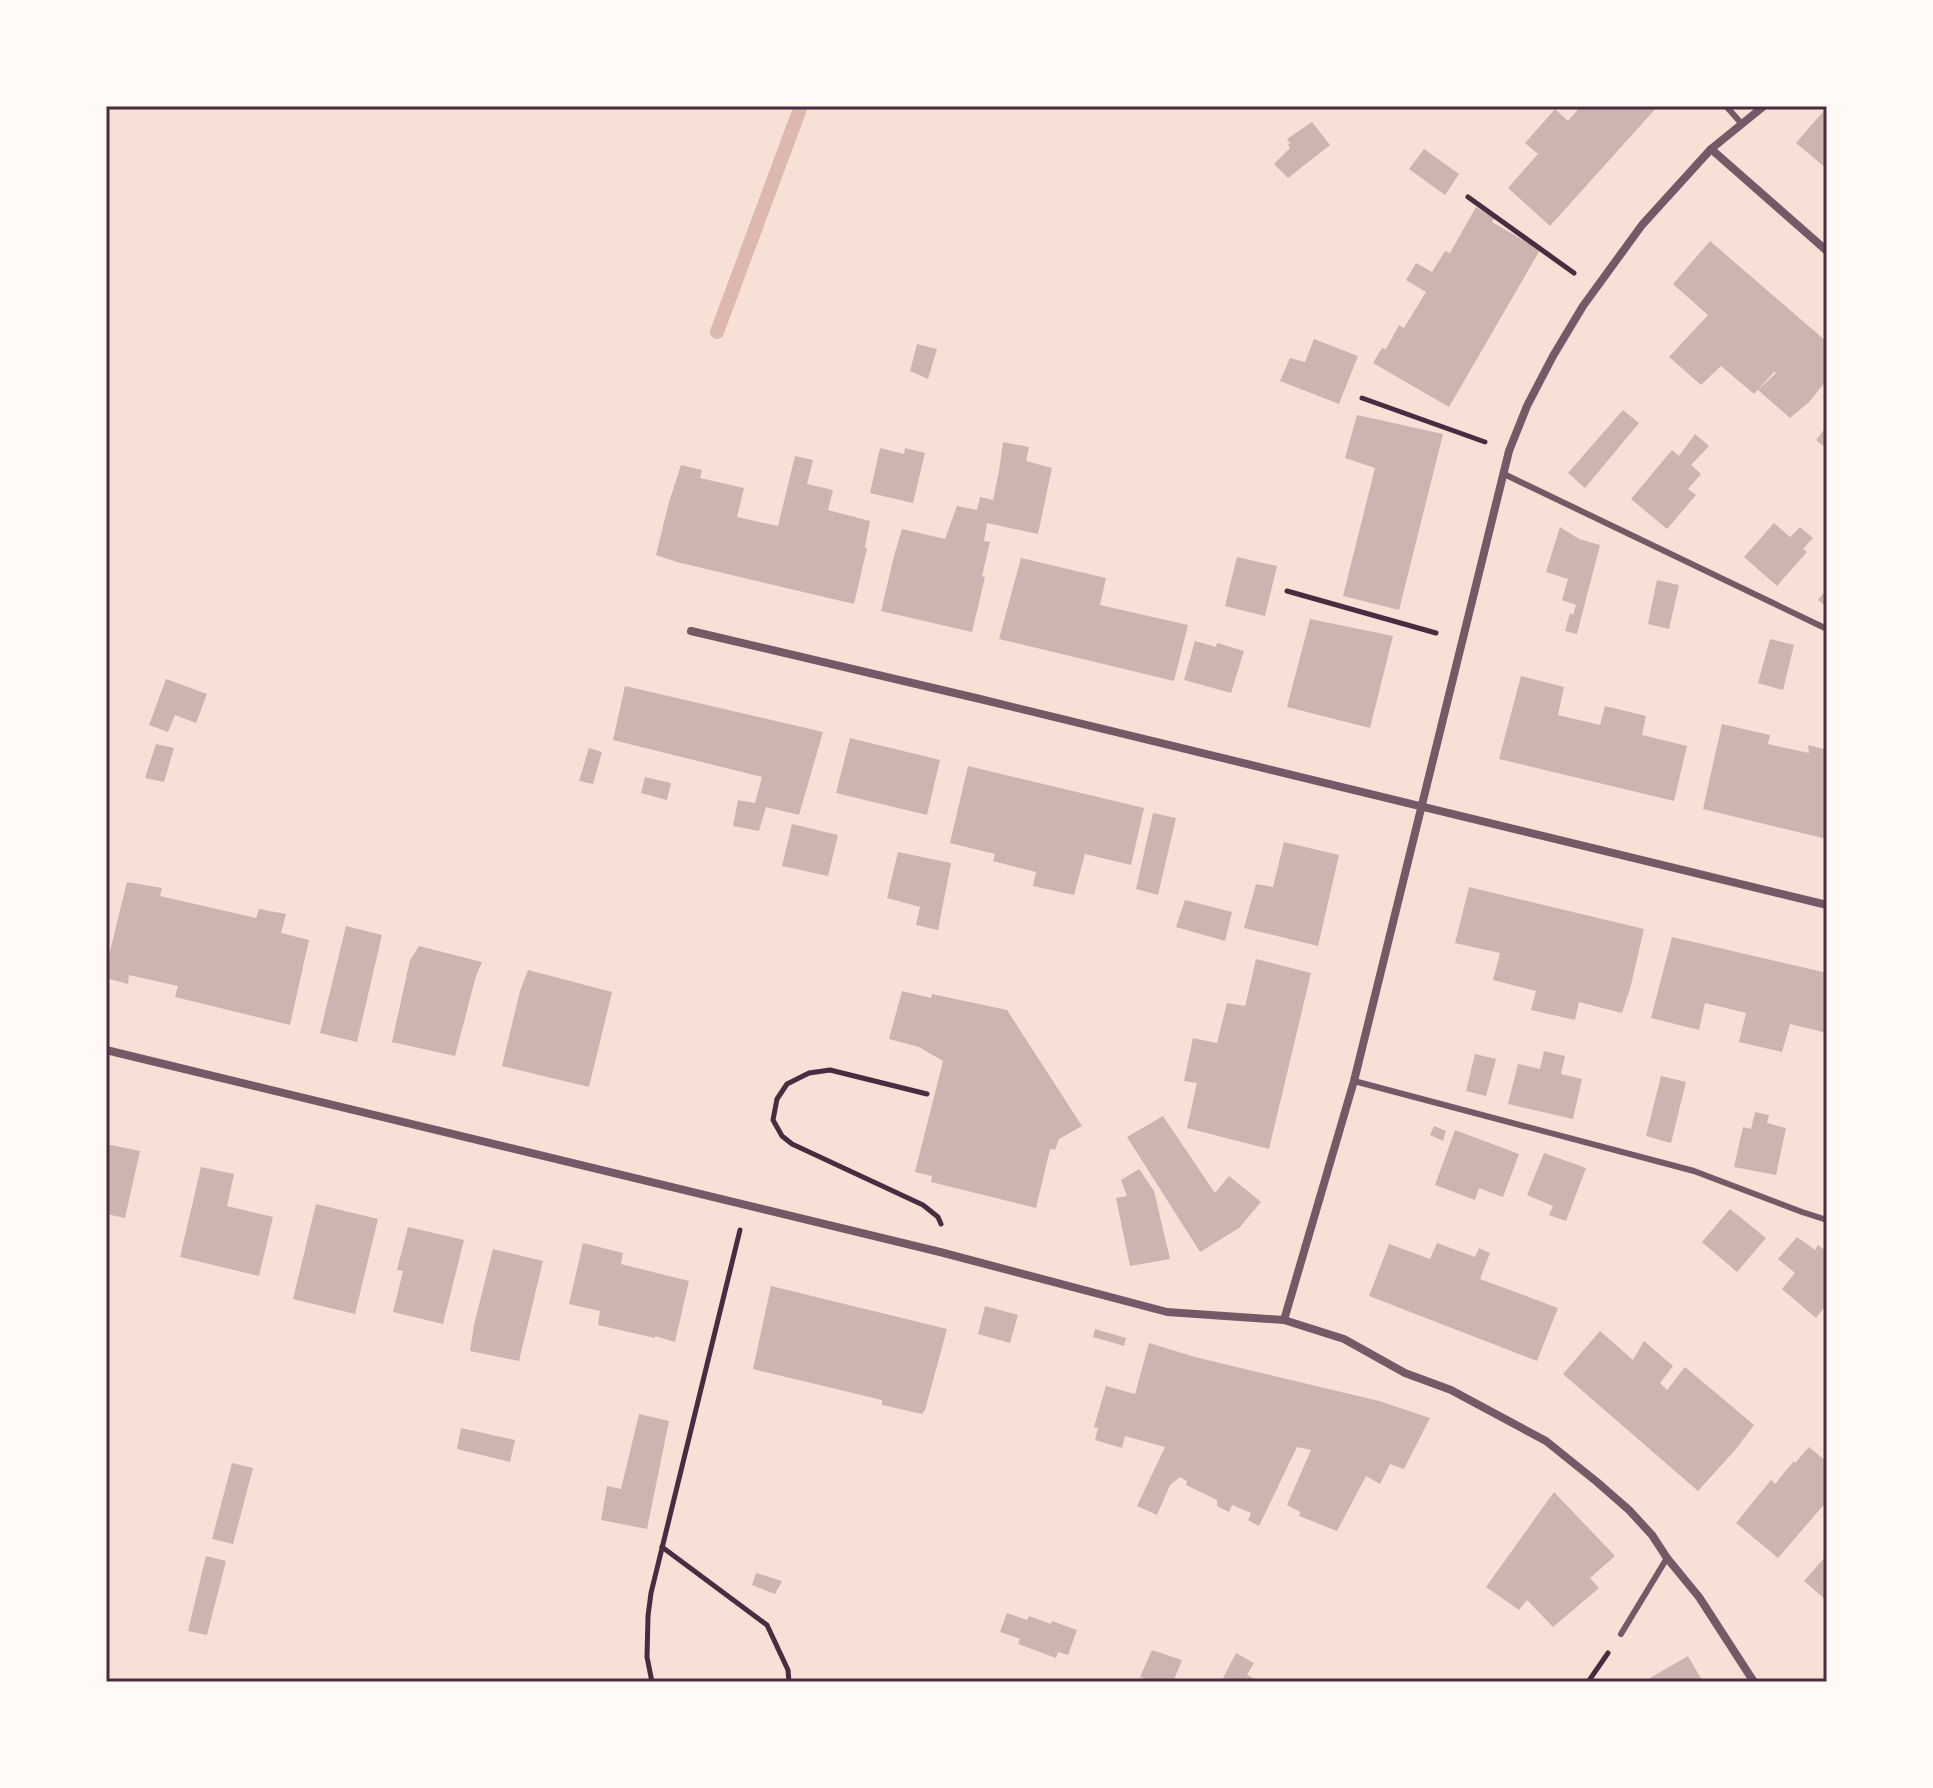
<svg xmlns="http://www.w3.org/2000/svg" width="1933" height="1788" viewBox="0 0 1933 1788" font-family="'Noto Serif',serif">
<rect width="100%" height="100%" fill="#f7e1d7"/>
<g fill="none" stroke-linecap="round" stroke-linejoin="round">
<polyline stroke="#dcb8b0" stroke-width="14" points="717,332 801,106"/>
</g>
<g fill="#ccb4b1">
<polygon points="1581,106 1658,106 1550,226 1508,188 1538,154 1525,143 1555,109 1568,121"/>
<polygon points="1827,107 1827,169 1796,143"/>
<polygon points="1312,122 1330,145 1288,178 1274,164 1290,148 1288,145 1290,143 1287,139"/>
<polygon points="1424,149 1459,174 1445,195 1409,169"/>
<polygon points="1476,207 1494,218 1492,222 1540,250 1449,407 1373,363 1382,348 1386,349 1399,325 1404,328 1426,292 1406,280 1416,263 1432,272 1445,251 1450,253"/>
<polygon points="1710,241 1827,342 1827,380 1809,402 1790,418 1758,390 1776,373 1774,372 1754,394 1721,366 1701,385 1669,357 1708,315 1673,284"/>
<polygon points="1314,339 1358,356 1339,404 1280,381 1290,358 1305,362"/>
<polygon points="917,344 937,349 928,379 910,371"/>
<polygon points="1623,410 1639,423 1585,488 1568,473"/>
<polygon points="1357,415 1443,434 1399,610 1343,596 1375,468 1345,458"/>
<polygon points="1827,426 1827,449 1816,440"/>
<polygon points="1695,434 1709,446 1691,465 1701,474 1688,489 1696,495 1667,529 1631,499 1672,450 1679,456"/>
<polygon points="1003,442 1029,447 1026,461 1052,468 1038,534 987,523 984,541 990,542 982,576 985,577 972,632 881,611 894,556 902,529 945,539 957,506 977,510 980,497 993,500 999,471"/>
<polygon points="880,448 904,454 905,448 925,453 913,503 870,493"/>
<polygon points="795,456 813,460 807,484 833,490 828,510 870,521 865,547 867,548 854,604 677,562 656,555 669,502 681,465 702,470 700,478 744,488 737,517 778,526"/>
<polygon points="1774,523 1790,537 1800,527 1813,538 1803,549 1807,552 1777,586 1744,557"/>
<polygon points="1560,527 1579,539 1600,545 1577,634 1565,631 1570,613 1573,615 1576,605 1562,600 1568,579 1546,572"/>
<polygon points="1237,557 1277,566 1265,616 1225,606"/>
<polygon points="1021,558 1106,578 1100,605 1188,625 1174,681 999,639"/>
<polygon points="1657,580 1679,585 1669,629 1648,624"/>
<polygon points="1827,589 1827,607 1818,600"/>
<polygon points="1310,619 1393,636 1370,728 1287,707"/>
<polygon points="1770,639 1794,645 1783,690 1758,683"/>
<polygon points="1195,641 1216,647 1217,643 1244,651 1231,693 1184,680"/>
<polygon points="1521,676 1564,687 1558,715 1600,725 1605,706 1646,716 1642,735 1687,746 1674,801 1499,759"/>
<polygon points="166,679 207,694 196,723 175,715 168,732 149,725"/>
<polygon points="625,686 823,732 799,815 766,807 759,831 733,826 738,800 755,803 762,777 613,740"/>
<polygon points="1722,724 1770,735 1768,744 1809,753 1808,745 1827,750 1827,839 1703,809"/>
<polygon points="850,738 940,760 927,815 836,793"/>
<polygon points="156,744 174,748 164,782 145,778"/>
<polygon points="589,748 602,752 593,784 579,781"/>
<polygon points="968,766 1144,808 1131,865 1085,854 1074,895 1033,886 1036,872 993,861 995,854 950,843"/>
<polygon points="645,777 671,783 667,800 641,793"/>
<polygon points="1153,813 1176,818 1158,895 1136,889"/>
<polygon points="792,824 838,835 828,876 782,866"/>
<polygon points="1284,842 1339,855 1318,946 1244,928 1256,884 1273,887"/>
<polygon points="898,852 951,863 938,930 916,925 920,907 887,898"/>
<polygon points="127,882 162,888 160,896 256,918 259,909 286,914 281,933 309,940 290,1025 175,997 178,986 129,975 128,984 106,978 106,967"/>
<polygon points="1469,887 1644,929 1631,985 1622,1013 1579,1002 1575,1020 1531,1010 1536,991 1493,980 1500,953 1455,943"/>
<polygon points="1185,900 1232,912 1225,941 1176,927"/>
<polygon points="346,926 382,935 357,1042 320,1033"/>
<polygon points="1672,937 1827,973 1827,1033 1790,1024 1782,1052 1739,1042 1746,1013 1705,1003 1699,1030 1651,1018"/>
<polygon points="419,946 482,962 476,976 455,1056 392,1042 410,960"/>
<polygon points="1256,959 1311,973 1269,1149 1187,1128 1197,1083 1184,1081 1193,1038 1217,1043 1227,1003 1245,1006 1246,1003"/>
<polygon points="528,970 612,992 589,1087 502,1066 520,991"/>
<polygon points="902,991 931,998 932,994 1007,1010 1082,1126 1059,1139 1055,1150 1050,1149 1036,1208 931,1182 932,1176 915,1172 943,1061 919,1047 889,1039"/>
<polygon points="1544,1051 1565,1056 1561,1074 1582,1079 1573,1119 1508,1104 1518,1064 1540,1069"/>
<polygon points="1475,1054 1496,1059 1486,1096 1466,1091"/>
<polygon points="1661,1076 1686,1082 1671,1143 1646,1136"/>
<polygon points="1755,1112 1769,1115 1767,1123 1786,1128 1776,1175 1734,1167 1743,1127 1751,1129"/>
<polygon points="1163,1116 1215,1193 1229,1176 1261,1202 1239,1228 1200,1252 1127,1137"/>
<polygon points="1434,1126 1446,1131 1443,1141 1430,1135"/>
<polygon points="1455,1130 1519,1154 1503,1197 1479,1188 1475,1200 1435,1185"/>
<polygon points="106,1144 140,1151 125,1218 106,1214"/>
<polygon points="1544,1153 1586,1168 1566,1221 1549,1215 1553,1206 1527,1195"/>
<polygon points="201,1167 234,1174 227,1206 273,1217 259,1276 180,1257"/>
<polygon points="1139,1169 1154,1191 1170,1259 1130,1266 1116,1198 1127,1196 1121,1180"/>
<polygon points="316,1204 378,1219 355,1314 293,1299"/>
<polygon points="1730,1209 1766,1238 1737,1272 1702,1242"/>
<polygon points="408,1227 464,1240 443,1324 393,1312 403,1271 397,1270"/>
<polygon points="1797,1237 1815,1250 1818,1245 1827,1252 1827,1304 1816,1318 1782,1289 1795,1273 1778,1259"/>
<polygon points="583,1243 623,1253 621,1264 689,1281 675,1342 655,1336 655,1338 598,1325 600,1311 569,1304"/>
<polygon points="1437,1243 1475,1257 1479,1248 1490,1253 1480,1279 1558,1308 1537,1361 1369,1296 1389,1244 1430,1259"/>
<polygon points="493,1249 543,1261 519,1361 470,1351 474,1325"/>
<polygon points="771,1286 947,1329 925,1410 922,1414 882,1405 882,1400 753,1369"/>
<polygon points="985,1306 1018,1315 1010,1343 978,1334"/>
<polygon points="1095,1329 1126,1338 1124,1346 1093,1337"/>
<polygon points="1600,1331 1633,1360 1644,1341 1673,1366 1660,1383 1667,1390 1685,1367 1754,1425 1736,1449 1698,1491 1563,1374"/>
<polygon points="1149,1343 1195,1357 1379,1401 1430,1418 1404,1469 1390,1464 1380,1484 1366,1476 1337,1531 1299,1516 1300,1512 1287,1505 1311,1450 1297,1447 1259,1526 1248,1520 1251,1513 1232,1505 1229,1512 1217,1506 1217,1500 1186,1485 1187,1481 1180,1477 1170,1485 1157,1515 1137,1506 1165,1447 1125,1436 1122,1448 1095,1440 1098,1428 1094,1427 1106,1386 1135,1394"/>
<polygon points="639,1414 669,1421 647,1529 601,1520 607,1486 621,1489"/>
<polygon points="461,1428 515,1440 510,1462 457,1449"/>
<polygon points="1809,1447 1827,1462 1827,1501 1778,1558 1736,1523 1771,1480 1775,1484 1794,1461 1795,1463"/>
<polygon points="232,1463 253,1468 233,1544 212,1539"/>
<polygon points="1554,1492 1615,1556 1590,1578 1599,1588 1553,1627 1527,1600 1519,1610 1486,1587"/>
<polygon points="1827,1555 1827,1601 1804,1581"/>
<polygon points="206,1556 226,1561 207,1635 188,1631"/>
<polygon points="756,1573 782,1581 775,1594 752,1585"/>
<polygon points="1007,1613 1027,1620 1029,1616 1051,1624 1052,1621 1077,1630 1068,1655 1058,1652 1056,1658 1018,1644 1020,1639 1000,1632"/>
<polygon points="1152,1650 1182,1660 1173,1682 1154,1682 1140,1677"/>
<polygon points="1236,1653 1254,1663 1247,1675 1261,1682 1221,1682"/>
<polygon points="1688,1656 1703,1682 1643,1682"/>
</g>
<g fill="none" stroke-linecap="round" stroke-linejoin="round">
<g stroke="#4a2c40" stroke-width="5">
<polyline points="1468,197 1574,273"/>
<polyline points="1362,398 1485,442"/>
<polyline points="1287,591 1436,633"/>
<polyline points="927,1094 830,1070 809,1073 787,1084 777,1099 773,1120 782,1136 792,1144 923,1205 938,1217 941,1224"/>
<polyline points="662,1547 767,1625 788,1670 789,1682"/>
<polyline points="652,1682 647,1657 648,1616 651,1593 740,1230"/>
<polyline points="1588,1682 1608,1653"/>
</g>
<g stroke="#755966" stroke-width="6">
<polyline points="1726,106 1741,123"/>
<polyline points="1504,474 1827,629"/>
<polyline points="1354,1081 1694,1171 1802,1212 1827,1220"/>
<polyline points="1621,1634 1667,1558"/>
</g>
<g stroke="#755966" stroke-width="8">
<polyline points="1711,149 1827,251"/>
<polyline points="691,631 980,699 1827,905"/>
<polyline points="106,1050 940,1252 1167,1312 1284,1320 1344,1339 1405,1373 1451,1390 1546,1441 1597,1482 1629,1510 1652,1535 1667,1558 1699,1597 1754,1682"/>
<polyline points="1284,1320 1354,1081 1509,451 1527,406 1553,356 1583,306 1642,225 1711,149 1764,106"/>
</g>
</g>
<rect width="1933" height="1788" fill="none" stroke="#fffaf5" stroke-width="216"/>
<rect x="108" y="108" width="1717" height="1572" fill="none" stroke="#4a2c40" stroke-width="3"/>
</svg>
